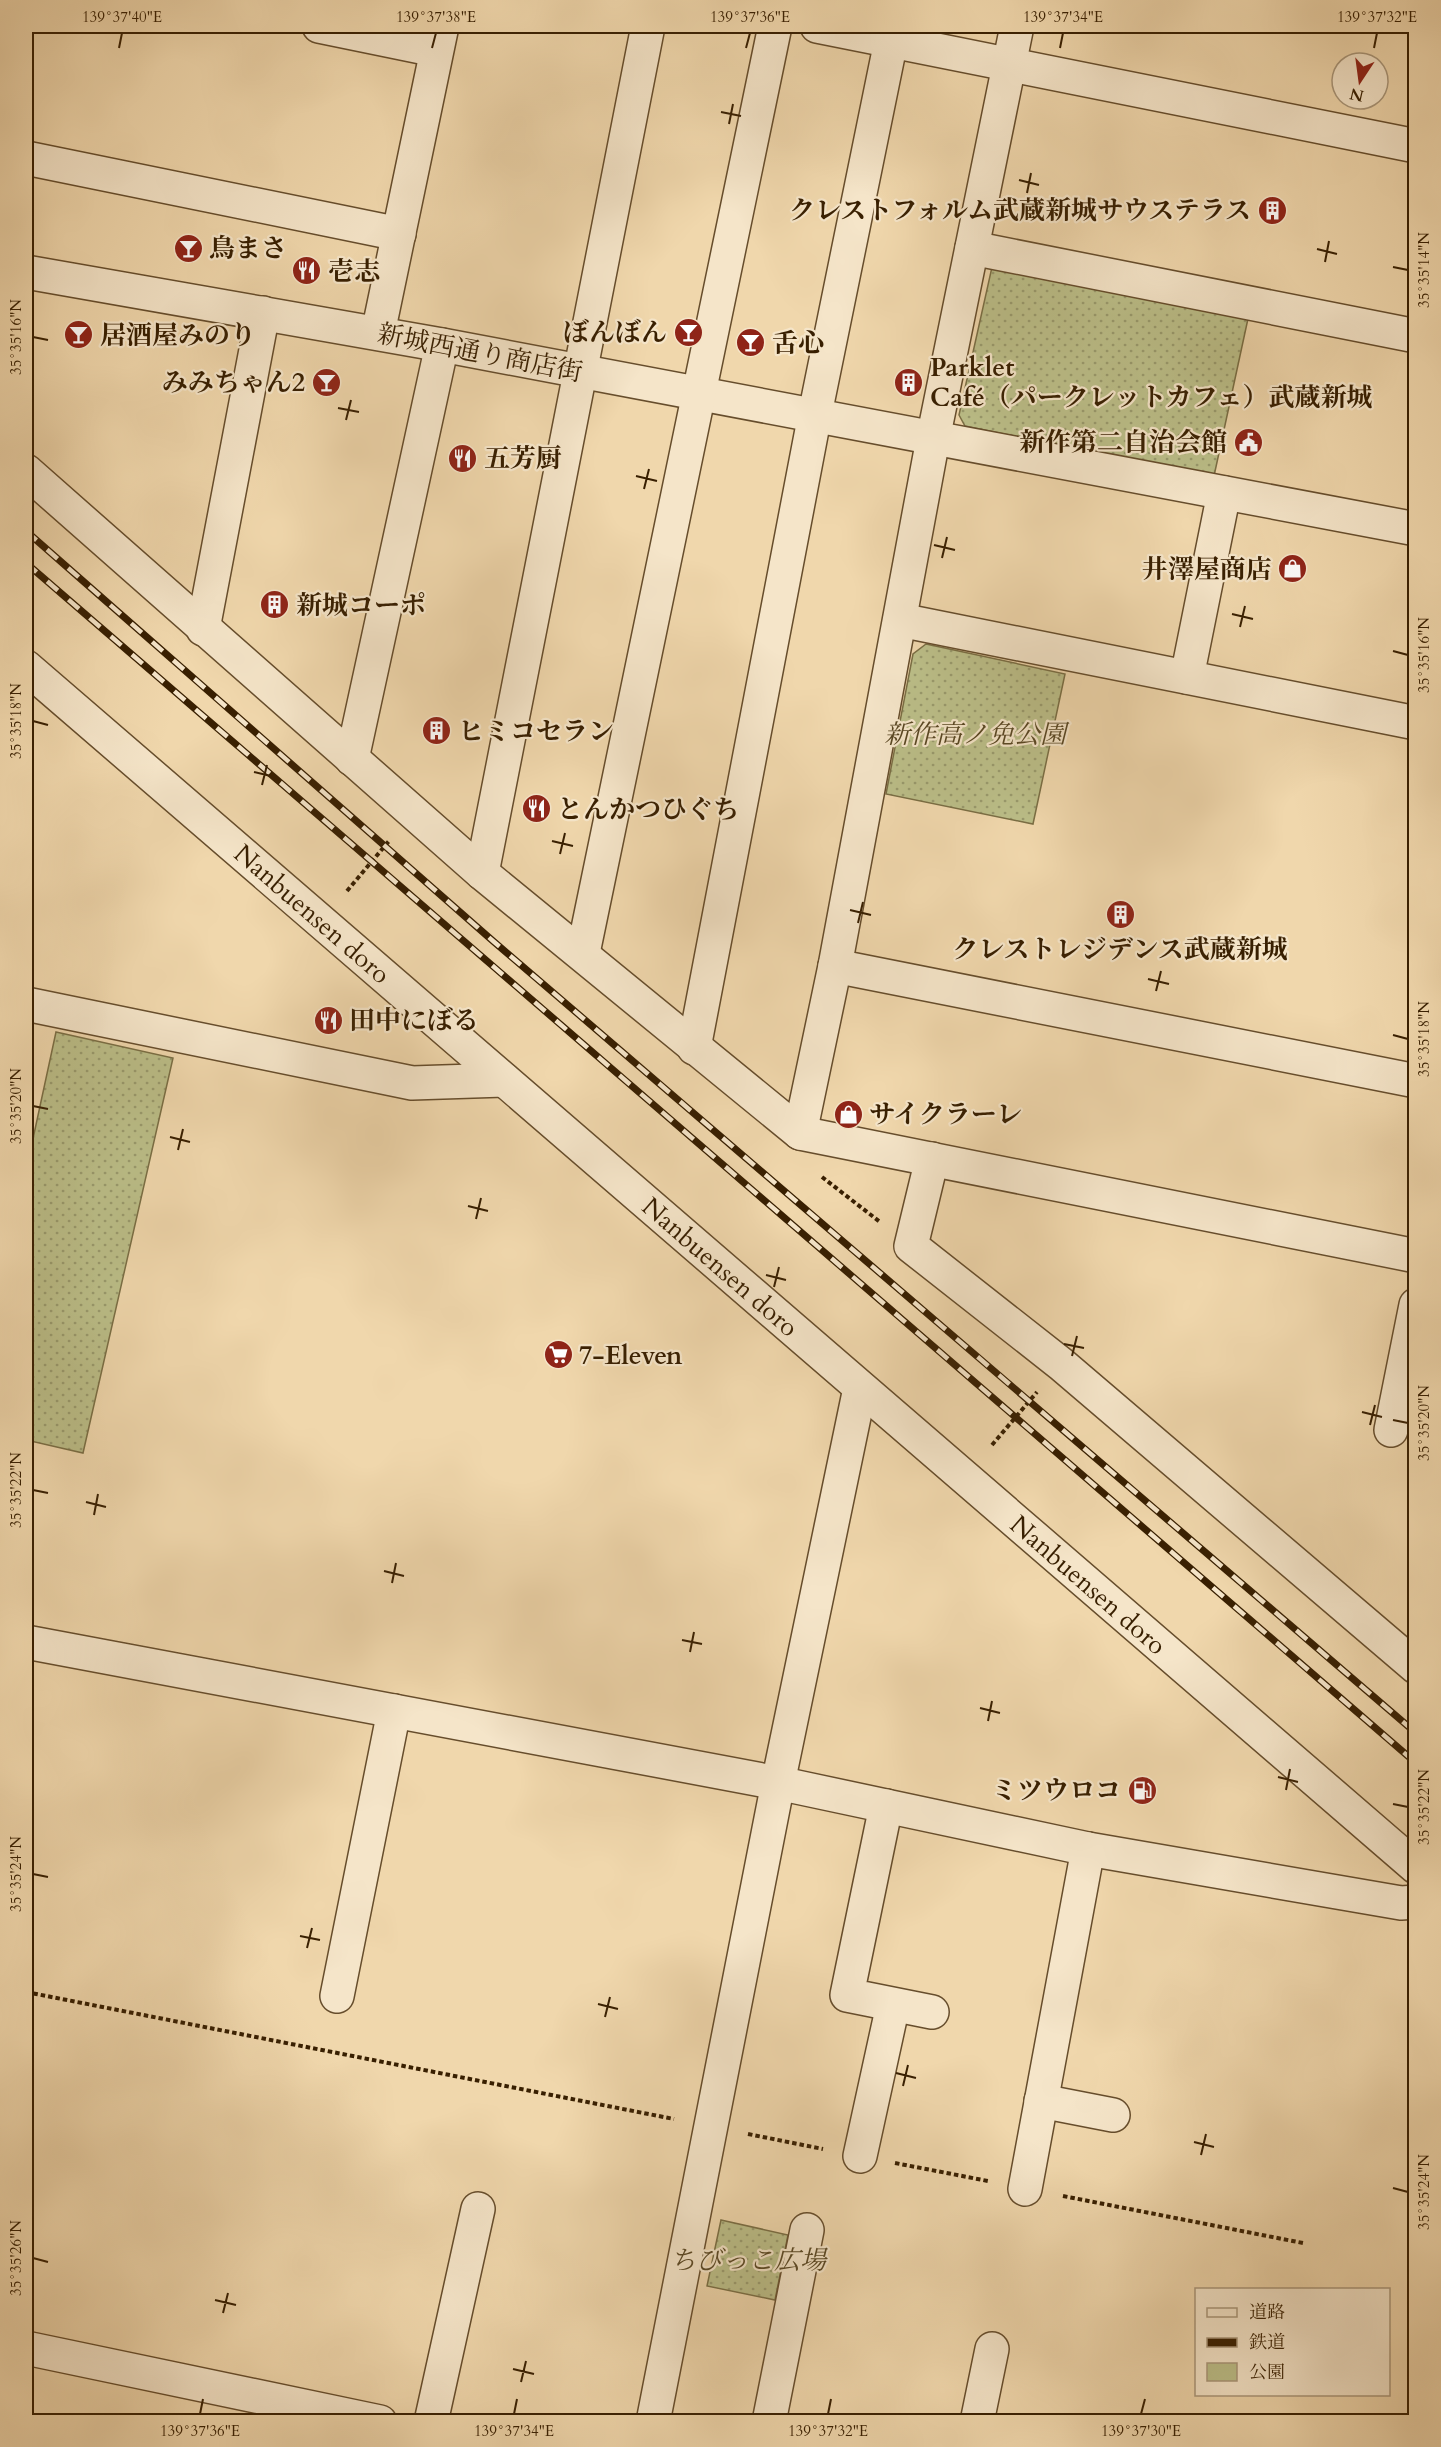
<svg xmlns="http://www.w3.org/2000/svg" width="1441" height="2447" viewBox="0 0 1441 2447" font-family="Cardo,'Noto Serif JP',serif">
<defs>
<pattern id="green-dots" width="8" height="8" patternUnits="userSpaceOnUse" patternTransform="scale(1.5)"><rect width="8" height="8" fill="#bbbe88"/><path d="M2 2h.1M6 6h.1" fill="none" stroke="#999a6d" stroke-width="1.8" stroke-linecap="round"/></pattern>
</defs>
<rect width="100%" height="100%" fill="#f0d7ac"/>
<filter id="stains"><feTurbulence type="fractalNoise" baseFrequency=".00333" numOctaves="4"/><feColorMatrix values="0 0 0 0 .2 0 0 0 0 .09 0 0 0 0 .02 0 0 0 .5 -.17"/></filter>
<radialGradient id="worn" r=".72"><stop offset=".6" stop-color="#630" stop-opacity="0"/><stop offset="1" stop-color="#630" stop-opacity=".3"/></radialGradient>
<g fill="url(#green-dots)" stroke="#7a6e44" stroke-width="1.5">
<polygon points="992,267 1249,314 1214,476 965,426 959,415"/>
<polygon points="926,644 1065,674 1033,824 886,794 913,654"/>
<polygon points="56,1032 173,1058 83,1453 26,1440 26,1171"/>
<polygon points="721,2220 788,2235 775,2300 707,2286"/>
</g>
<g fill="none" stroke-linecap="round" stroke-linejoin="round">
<defs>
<g id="minor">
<polyline points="319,26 436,50"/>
<polyline points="817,26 1416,146"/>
<polyline points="26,158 399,234"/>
<polyline points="972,248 1416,336"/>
<polyline points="26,272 442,345 1416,529"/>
<polyline points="378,333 442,26"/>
<polyline points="26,471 482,873 800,1133 1416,1256"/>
<polyline points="900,620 1416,723"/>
<polyline points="203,629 263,313"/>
<polyline points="26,667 1416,1867"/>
<polyline points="1187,677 1224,493"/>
<polyline points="352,759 442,345"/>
<polyline points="482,873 648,26"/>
<polyline points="583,953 775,26"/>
<polyline points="835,966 1416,1081"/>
<polyline points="26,1004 412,1083 504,1080"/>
<polyline points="694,1048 815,414 891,41"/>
<polyline points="800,1133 835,966 933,439 1017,26"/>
<polyline points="932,1159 911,1246 1061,1364 1416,1667"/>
<polyline points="1391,1430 1416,1305"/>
<polyline points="26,1642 778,1783 1088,1849 1401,1903 1416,1902"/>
<polyline points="886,1806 847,1995 932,2012"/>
<polyline points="337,1996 394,1711"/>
<polyline points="1041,2101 1113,2115"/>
<polyline points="860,2156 893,2005"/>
<polyline points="1025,2189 1088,1849"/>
<polyline points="26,2348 380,2422"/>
<polyline points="431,2422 478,2209"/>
<polyline points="653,2422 778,1783 860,1388"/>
<polyline points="769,2422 807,2230"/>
<polyline points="977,2422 992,2349"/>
</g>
</defs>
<use href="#minor" stroke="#664d2c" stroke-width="36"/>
<g stroke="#381f01" stroke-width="4" stroke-dasharray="4.5 3" stroke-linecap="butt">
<polyline points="347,891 389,841"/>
<polyline points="822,1177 880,1222"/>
<polyline points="992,1445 1037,1392"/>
<polyline points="26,1992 674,2119"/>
<polyline points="748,2134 823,2149"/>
<polyline points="895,2163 988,2181"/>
<polyline points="1063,2196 1303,2243"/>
</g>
<use href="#minor" stroke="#f5e5c9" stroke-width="33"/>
<defs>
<g id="rail">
<polyline points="26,531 493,941 1416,1733"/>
<polyline points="26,563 1416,1763"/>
</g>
</defs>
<use href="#rail" stroke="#381f01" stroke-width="7"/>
<use href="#rail" stroke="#f5e5c9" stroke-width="4.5" stroke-dasharray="14" stroke-linecap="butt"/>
</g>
<path fill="none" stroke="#381f01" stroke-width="2" d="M119 48 122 33M432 48 436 33M746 48 750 33M1060 48 1063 33M1374 48 1377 33M721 112 741 116M729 124 733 104M1019 180 1039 185M1027 193 1031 173M1317 249 1337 254M1325 262 1329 241M1393 267 1408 270M33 337 48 340M338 408 359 412M346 420 351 400M636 476 657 481M644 489 649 469M934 545 955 550M942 558 947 537M1232 614 1253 619M1240 627 1245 606M1393 651 1408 655M33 721 48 725M254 772 275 777M262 785 267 765M552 841 573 846M560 854 565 833M850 910 871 915M858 923 863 902M1148 979 1169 984M1156 991 1161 971M1393 1035 1408 1039M33 1106 48 1109M170 1137 190 1142M178 1150 183 1129M468 1206 488 1211M476 1219 481 1198M766 1275 786 1280M774 1287 779 1267M1064 1344 1084 1348M1072 1356 1077 1336M1362 1412 1382 1417M1393 1420 1408 1423M1370 1425 1375 1405M33 1490 48 1493M86 1502 106 1507M94 1515 98 1494M384 1571 404 1576M392 1583 396 1563M682 1640 702 1644M690 1652 694 1632M980 1708 1000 1713M988 1721 992 1701M1278 1777 1298 1782M1286 1790 1290 1769M1393 1804 1408 1807M33 1874 48 1877M300 1936 320 1940M307 1948 312 1928M598 2004 618 2009M605 2017 610 1997M896 2073 916 2078M903 2086 908 2065M1194 2142 1214 2147M1201 2155 1206 2134M1393 2188 1408 2192M33 2258 48 2262M215 2300 236 2305M223 2313 228 2293M513 2369 534 2374M521 2382 526 2361M200 2414 203 2399M514 2414 517 2399M828 2414 831 2399M1141 2414 1145 2399"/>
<defs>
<symbol id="building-disc" viewBox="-11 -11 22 22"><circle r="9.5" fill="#8f2418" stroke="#f5e5c9"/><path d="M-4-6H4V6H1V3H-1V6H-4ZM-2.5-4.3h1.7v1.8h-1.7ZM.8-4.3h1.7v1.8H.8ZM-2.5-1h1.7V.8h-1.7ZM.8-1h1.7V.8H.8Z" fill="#fff"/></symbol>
<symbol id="bar-disc" viewBox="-11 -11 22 22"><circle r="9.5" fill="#8f2418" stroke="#f5e5c9"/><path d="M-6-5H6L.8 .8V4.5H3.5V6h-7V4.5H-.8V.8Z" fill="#fff"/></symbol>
<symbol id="restaurant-disc" viewBox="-11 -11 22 22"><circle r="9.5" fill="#8f2418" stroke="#f5e5c9"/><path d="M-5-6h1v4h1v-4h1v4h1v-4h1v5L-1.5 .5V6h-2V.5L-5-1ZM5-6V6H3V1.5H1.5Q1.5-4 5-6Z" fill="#fff"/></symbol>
<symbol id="civic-disc" viewBox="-11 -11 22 22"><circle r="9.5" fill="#8f2418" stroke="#f5e5c9"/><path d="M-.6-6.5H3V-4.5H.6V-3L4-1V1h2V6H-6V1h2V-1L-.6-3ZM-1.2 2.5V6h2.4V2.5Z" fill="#fff"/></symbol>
<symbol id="shop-disc" viewBox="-11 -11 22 22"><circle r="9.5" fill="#8f2418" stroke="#f5e5c9"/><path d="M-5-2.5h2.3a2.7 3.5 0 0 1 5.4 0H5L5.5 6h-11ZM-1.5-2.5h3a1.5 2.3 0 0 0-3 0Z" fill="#fff"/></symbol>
<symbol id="supermarket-disc" viewBox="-11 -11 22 22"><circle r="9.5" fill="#8f2418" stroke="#f5e5c9"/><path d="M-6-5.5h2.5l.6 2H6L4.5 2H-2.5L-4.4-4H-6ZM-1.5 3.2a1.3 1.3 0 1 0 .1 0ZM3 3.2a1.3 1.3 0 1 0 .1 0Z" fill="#fff"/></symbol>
<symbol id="fuel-disc" viewBox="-11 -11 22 22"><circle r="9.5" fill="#8f2418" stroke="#f5e5c9"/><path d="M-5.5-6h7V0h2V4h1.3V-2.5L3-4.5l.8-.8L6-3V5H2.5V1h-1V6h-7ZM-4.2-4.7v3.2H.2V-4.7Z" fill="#fff"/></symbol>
</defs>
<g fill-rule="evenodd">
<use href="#building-disc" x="1256" y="194" width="33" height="33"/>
<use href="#bar-disc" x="172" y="232" width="33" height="33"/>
<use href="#restaurant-disc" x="290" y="254" width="33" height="33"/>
<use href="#bar-disc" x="672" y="316" width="33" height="33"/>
<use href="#bar-disc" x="62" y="318" width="33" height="33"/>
<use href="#bar-disc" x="734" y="326" width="33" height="33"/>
<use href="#bar-disc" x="310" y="366" width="33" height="33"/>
<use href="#building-disc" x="892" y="366" width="33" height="33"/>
<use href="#civic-disc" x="1232" y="426" width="33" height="33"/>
<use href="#restaurant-disc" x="446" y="442" width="33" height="33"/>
<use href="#shop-disc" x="1276" y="552" width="33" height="33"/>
<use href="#building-disc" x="258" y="588" width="33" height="33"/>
<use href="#building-disc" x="420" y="714" width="33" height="33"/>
<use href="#restaurant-disc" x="520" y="792" width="33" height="33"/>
<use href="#building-disc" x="1104" y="898" width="33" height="33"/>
<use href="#restaurant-disc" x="312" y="1004" width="33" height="33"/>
<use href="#shop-disc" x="832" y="1098" width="33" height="33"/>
<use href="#supermarket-disc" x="542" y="1338" width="33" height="33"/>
<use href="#fuel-disc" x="1126" y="1774" width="33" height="33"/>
</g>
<g text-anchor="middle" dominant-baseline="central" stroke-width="4.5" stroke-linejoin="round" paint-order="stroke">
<g font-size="26" font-weight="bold" fill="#381f01" stroke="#f5e5c9" text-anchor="start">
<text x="1251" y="210" text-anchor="end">クレストフォルム武蔵新城サウステラス</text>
<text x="209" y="248">鳥まさ</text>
<text x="328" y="271">壱志</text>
<text x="667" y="332" text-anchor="end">ぼんぼん</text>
<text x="100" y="335">居酒屋みのり</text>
<text x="772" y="343">舌心</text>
<text x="930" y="367">Parklet<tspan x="930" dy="30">Café（パークレットカフェ）武蔵新城</tspan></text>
<text x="305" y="382" text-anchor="end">みみちゃん2</text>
<text x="1227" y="442" text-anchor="end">新作第二自治会館</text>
<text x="484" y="458">五芳厨</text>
<text x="1272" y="569" text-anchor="end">井澤屋商店</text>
<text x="296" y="605">新城コーポ</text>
<text x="458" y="731">ヒミコセラン</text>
<text x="557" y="809">とんかつひぐち</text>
<text x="1120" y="949" text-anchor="middle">クレストレジデンス武蔵新城</text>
<text x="349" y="1020">田中にぼる</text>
<text x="869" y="1114">サイクラーレ</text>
<text x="579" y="1355">7-Eleven</text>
<text x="1121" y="1790" text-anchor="end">ミツウロコ</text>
</g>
<g font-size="26" fill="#381f01" stroke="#f5e5c9">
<text transform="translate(480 353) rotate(11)">新城西通り商店街</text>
<text transform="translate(312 914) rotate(41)">Nanbuensen doro</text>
<text transform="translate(720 1267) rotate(41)">Nanbuensen doro</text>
<text transform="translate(1088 1585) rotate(41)">Nanbuensen doro</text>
</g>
<g font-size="26" font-style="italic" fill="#594723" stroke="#f5e5c9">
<text x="975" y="734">新作高ノ免公園</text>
<text x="748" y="2260">ちびっこ広場</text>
</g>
</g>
<rect width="1441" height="2447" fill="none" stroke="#f0d7ac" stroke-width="66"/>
<rect x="1195" y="2288" width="195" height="108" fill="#f5e5c9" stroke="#a99679" stroke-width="1.5"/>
<rect x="1207" y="2308" width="30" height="9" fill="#f5e5c9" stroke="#a99679" stroke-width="1.5"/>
<text x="1249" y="2318" font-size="18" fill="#381f01">道路</text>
<rect x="1207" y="2338" width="30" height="9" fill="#381f01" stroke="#a99679" stroke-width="1.5"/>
<text x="1249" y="2348" font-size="18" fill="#381f01">鉄道</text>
<rect x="1207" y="2363" width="30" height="18" fill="#bbbe88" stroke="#a99679" stroke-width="1.5"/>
<text x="1249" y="2378" font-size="18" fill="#381f01">公園</text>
<g transform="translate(1360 81) rotate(193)"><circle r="28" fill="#f5e5c9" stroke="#a99679" stroke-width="1.5"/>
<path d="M0-4.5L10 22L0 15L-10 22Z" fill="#8f2418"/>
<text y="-9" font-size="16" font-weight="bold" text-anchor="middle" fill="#381f01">N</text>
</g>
<rect x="33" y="33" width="1375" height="2381" fill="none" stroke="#381f01" stroke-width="2"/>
<g font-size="15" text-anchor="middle" fill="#381f01">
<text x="122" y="22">139°37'40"E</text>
<text x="436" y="22">139°37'38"E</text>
<text x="750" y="22">139°37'36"E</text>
<text x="1063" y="22">139°37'34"E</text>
<text x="1377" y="22">139°37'32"E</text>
<text transform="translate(1424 270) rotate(-90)" y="5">35°35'14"N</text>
<text transform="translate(16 337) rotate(-90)" y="5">35°35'16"N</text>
<text transform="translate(1424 655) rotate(-90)" y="5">35°35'16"N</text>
<text transform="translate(16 721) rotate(-90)" y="5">35°35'18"N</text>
<text transform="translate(1424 1039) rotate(-90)" y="5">35°35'18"N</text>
<text transform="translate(16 1106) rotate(-90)" y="5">35°35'20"N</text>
<text transform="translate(1424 1423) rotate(-90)" y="5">35°35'20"N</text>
<text transform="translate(16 1490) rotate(-90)" y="5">35°35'22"N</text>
<text transform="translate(1424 1807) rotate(-90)" y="5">35°35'22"N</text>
<text transform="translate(16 1874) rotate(-90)" y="5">35°35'24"N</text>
<text transform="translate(1424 2192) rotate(-90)" y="5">35°35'24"N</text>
<text transform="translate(16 2258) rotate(-90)" y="5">35°35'26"N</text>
<text x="200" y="2436">139°37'36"E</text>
<text x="514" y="2436">139°37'34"E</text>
<text x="828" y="2436">139°37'32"E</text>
<text x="1141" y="2436">139°37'30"E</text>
</g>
<rect width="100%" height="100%" filter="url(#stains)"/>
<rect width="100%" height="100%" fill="url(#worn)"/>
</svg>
